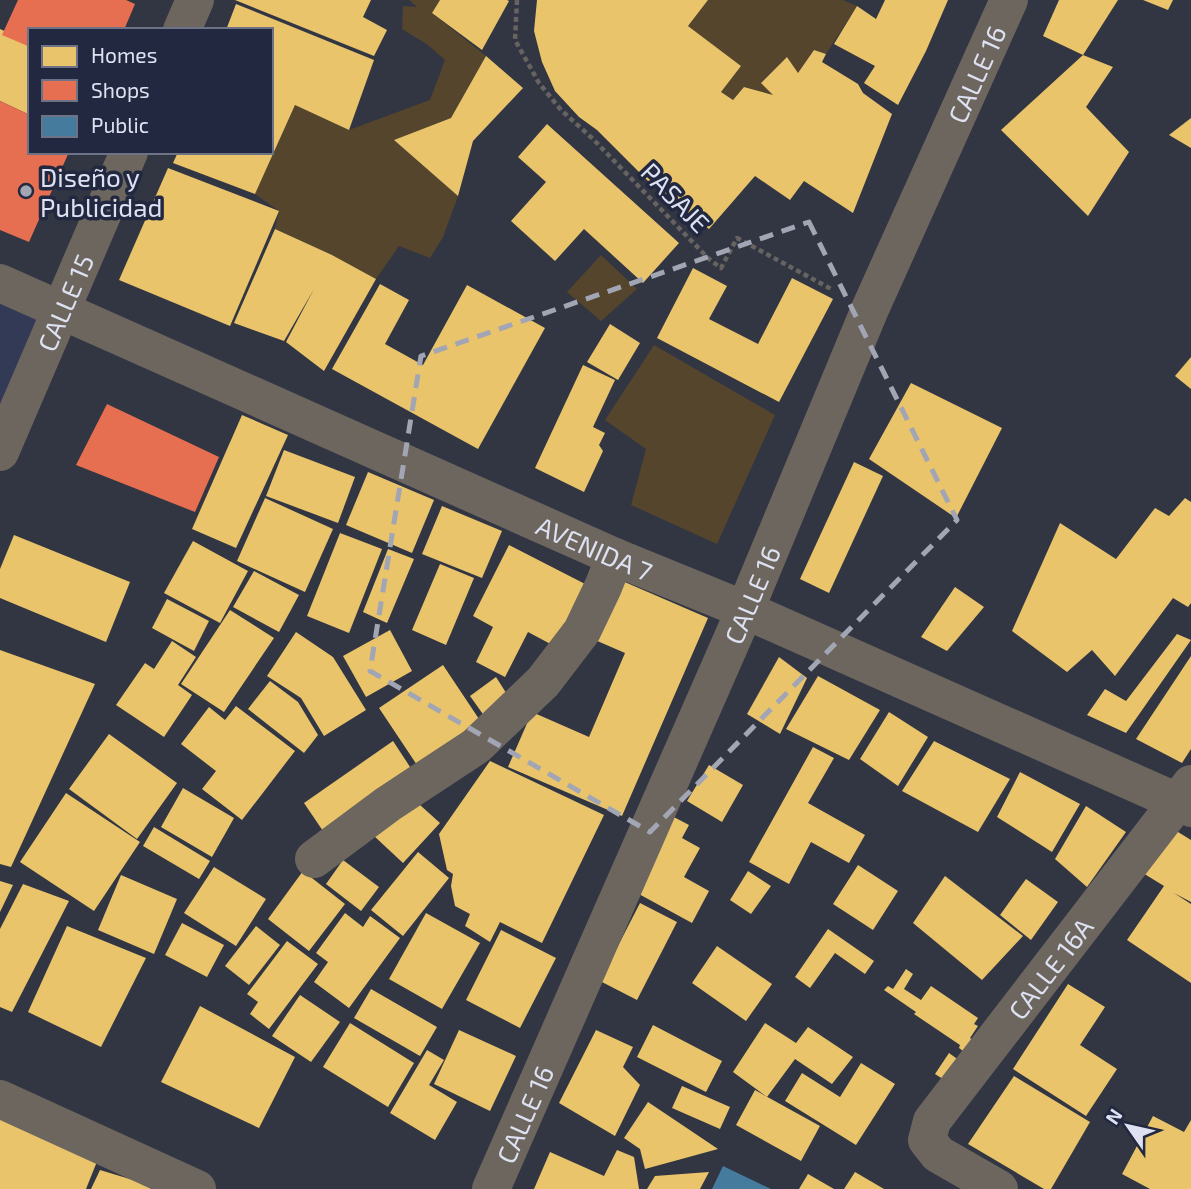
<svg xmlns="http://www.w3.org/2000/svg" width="1191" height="1189" viewBox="0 0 1191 1189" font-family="'Exo 2',sans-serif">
<rect width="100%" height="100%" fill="#323643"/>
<polygon fill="#333a56" points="0,290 41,308 0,407"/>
<g fill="#54452c">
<polygon points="409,0 440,0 432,13 486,56 451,118 394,140 458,196 443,237 430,258 399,246 376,279 332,255 275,229 279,211 255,194 295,105 349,130 430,100 445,60 428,45 402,29 403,6 417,7"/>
<polygon points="708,0 843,0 857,6 826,54 814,50 798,73 787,57 761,82 773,95 745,87 733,100 721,92 741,66 688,26"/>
<polygon points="601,255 637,289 601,321 567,292"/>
<polygon points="654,345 775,415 717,544 631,505 646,449 605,420"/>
</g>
<g fill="#e9c46a">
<polygon points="235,0 371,0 363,17 387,30 374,56"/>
<polygon points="440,0 507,0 509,1 482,50 432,13"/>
<polygon points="537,0 708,0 688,26 741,66 721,92 733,100 744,87 773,95 761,83 787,57 798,73 814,50 826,54 822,62 858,84 863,93 892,114 853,213 804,181 790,200 755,176 709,229 648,181 597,130 579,117 555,91 542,62 534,31"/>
<polygon points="885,0 948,0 926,51 898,105 864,83 875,66 834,44 857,6 876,19"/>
<polygon points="1059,0 1118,0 1083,55 1043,36"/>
<polygon points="1143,0 1173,0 1168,10"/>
<polygon points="236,4 374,60 349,130 295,105 255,194 173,163 178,152 271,152 271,30 226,30"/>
<polygon points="0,29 30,43 30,115 0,101"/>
<polygon points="1083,55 1113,67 1086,107 1129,152 1088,216 1001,130"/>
<polygon points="486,56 523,88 473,141 458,196 394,140 451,118"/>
<polygon points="1191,118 1191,148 1169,135"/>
<polygon points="547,124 679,243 643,283 584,229 555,261 511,221 546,182 518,157"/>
<polygon points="168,168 279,211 230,326 119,280"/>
<polygon points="275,229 332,255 376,279 324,371 286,342 314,289 284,341 234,323"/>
<polygon points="693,268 727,286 709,319 758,344 792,278 833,299 779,402 657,338"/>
<polygon points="380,284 409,300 385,344 423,365 467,285 545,328 478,449 332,369"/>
<polygon points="610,324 640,343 618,380 587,362"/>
<polygon points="1191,357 1191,389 1175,376"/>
<polygon points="583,365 615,380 593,427 605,433 599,445 603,451 584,492 535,468"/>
<polygon points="911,383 1002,428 956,518 869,459"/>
<polygon points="242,415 288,435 236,548 192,529"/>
<polygon points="284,450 355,477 338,523 266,496"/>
<polygon points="854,462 883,476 829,593 800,579"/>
<polygon points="368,472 434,500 412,553 346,525"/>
<polygon points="265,498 333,529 305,592 237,561"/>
<polygon points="1185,498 1191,502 1191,603 1188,607 1173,598 1115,676 1092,650 1067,672 1012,631 1060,523 1116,559 1155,508 1169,516"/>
<polygon points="442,506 502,531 482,578 422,554"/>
<polygon points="340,533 382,549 349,633 307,616"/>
<polygon points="14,535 130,582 106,642 0,598 0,569"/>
<polygon points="193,541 248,571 220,623 164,593"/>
<polygon points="509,545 589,586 558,648 528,632 505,677 476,662 493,627 473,616"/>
<polygon points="388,549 414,559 387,623 363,612"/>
<polygon points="440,564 474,578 446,645 412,630"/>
<polygon points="254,571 299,595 279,632 233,607"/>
<polygon points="620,580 708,618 622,816 508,767 532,712 589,737 625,653 595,640"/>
<polygon points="955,587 984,607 947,651 921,637"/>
<polygon points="167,599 209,621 194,651 152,628"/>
<polygon points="230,610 274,638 224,712 181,684"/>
<polygon points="390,630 412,671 366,697 343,656"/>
<polygon points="296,632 333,657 366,710 324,736 301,698 267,676"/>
<polygon points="1177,634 1191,640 1126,733 1087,715 1105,689 1126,701"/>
<polygon points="172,641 196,657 178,685 192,695 164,737 116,705 145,663 154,669"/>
<polygon points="0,650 95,684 11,867 0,864"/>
<polygon points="1191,656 1191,749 1182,763 1136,739"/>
<polygon points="779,657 807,678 780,734 747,714"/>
<polygon points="443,665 483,725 419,768 379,708"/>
<polygon points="818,676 880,710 849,760 786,729"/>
<polygon points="496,677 510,699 485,717 470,696"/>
<polygon points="270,681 298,702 318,735 304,753 248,709"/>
<polygon points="236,706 295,751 242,820 202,789 216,771 181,744 209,707 225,720"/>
<polygon points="889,712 928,737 898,786 860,759"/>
<polygon points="109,734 177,783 137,839 69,789"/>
<polygon points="393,741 414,773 325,834 304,803"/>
<polygon points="934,741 1010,779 978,832 902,791"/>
<polygon points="813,747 834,758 808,803 865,835 849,863 811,842 789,884 749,862"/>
<polygon points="490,761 604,815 542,943 500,922 490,942 465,926 470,914 455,906 451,886 453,874 447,870 439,834"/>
<polygon points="709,765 743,785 722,822 687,801"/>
<polygon points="1020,772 1080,804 1052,852 997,817"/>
<polygon points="183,788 234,818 212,857 161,827"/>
<polygon points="66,793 140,842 94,911 20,862"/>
<polygon points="410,796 440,823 403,863 373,835"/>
<polygon points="1086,806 1126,832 1087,887 1055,859"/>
<polygon points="670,815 689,825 682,838 700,848 684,877 709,891 692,923 637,893"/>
<polygon points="1165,824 1191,840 1191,902 1174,893 1191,904 1191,983 1127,940 1164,886 1138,870"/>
<polygon points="154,827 210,861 199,879 143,846"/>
<polygon points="418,852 449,878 403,936 371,910"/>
<polygon points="343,860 379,887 361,911 326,884"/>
<polygon points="858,865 898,891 873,930 833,904"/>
<polygon points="214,867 266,899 236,946 184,913"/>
<polygon points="303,871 345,904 309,951 268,919"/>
<polygon points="748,871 771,886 751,914 730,900"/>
<polygon points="121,875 177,899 154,954 98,930"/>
<polygon points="945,876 1023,936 982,980 913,923"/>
<polygon points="1026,879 1058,902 1031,940 1000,915"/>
<polygon points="0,881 13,885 0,912"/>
<polygon points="23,884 69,901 12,1012 0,1007 0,929"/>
<polygon points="640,903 677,922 637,1000 600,981"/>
<polygon points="345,913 363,927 370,916 400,938 349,1008 314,982 328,962 316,953"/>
<polygon points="426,913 480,943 442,1009 389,979"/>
<polygon points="182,923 224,945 207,977 165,955"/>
<polygon points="67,926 146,958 101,1047 28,1012"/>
<polygon points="256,926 280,945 249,985 225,966"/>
<polygon points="828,929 874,961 865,974 835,953 810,988 795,977"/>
<polygon points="501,930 556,958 520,1028 466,1000"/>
<polygon points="287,941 318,964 269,1029 250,1014 258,1002 247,994"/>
<polygon points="717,946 772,984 746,1021 692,983"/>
<polygon points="906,969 913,974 904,989 921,1000 931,986 978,1018 974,1024 978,1026 970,1038 976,1042 967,1054 959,1048 960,1045 914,1014 916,1012 884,990 888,986 893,989"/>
<polygon points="1068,984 1105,1007 1080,1045 1117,1069 1086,1116 1013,1069"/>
<polygon points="371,989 437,1027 420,1056 354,1018"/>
<polygon points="300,995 340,1022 311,1062 272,1036"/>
<polygon points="200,1006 295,1057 259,1128 161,1082"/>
<polygon points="350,1023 414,1063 388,1107 323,1067"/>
<polygon points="765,1023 796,1043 808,1027 853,1057 832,1084 795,1059 767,1097 733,1072"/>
<polygon points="653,1025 722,1061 706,1092 637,1057"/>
<polygon points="459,1030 516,1056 490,1111 434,1084"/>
<polygon points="596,1030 633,1047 623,1067 640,1085 615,1136 559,1103"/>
<polygon points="427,1050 444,1060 429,1085 457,1102 435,1140 390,1113"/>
<polygon points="949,1053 960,1061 946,1081 935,1074"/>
<polygon points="861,1063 895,1084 856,1145 785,1101 802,1073 840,1097"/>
<polygon points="1014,1076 1090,1122 1051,1189 1044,1189 968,1144"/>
<polygon points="682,1086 730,1107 720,1129 672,1108"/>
<polygon points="755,1090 820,1126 801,1161 736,1125"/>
<polygon points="648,1102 718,1149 645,1169 640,1149 624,1138"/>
<polygon points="0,1113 98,1159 86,1189 0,1189"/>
<polygon points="1153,1116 1184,1132 1191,1120 1191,1189 1150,1189 1122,1174"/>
<polygon points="617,1150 634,1157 639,1189 534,1189 550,1152 604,1176"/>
<polygon points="100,1170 133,1180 152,1189 91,1189"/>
<polygon points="709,1172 700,1189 647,1189 655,1176"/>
<polygon points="855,1172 884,1189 844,1189"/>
<polygon points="808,1174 834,1189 799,1189"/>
</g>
<g fill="#e76f51">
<polygon points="18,0 126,0 135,4 124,30 30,30 30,47 2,35"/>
<polygon points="0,101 30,115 30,152 69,152 29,242 0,230"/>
<polygon points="107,404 219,457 195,512 76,465"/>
</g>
<polygon fill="#457b9d" points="723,1166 771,1189 712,1189"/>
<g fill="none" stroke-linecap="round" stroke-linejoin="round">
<polyline stroke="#666361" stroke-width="4.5" stroke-dasharray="5 3.5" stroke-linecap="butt" points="517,0 515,40 539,83 561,110 592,138 709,259 721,268 737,238 833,290"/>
<g stroke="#6d665f" stroke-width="38">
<polyline points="182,30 195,0"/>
<path id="s1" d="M0 283 615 557 745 610 1191 808"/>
<path id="s2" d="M0 452 129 152"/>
<polyline points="314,859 388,804 476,746 543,682 582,631 603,587 615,557"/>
<polyline points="0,1099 197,1189"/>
<path id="s3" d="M491 1189 745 610 870 309 1009 0"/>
<path id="s4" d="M999 1189 938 1154 927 1140 932 1121 1191 784"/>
</g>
</g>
<path fill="none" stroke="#a1a5b4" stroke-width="5" stroke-dasharray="14 9" stroke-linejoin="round" d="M809 222 957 520 650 832 370 671 421 356Z"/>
<circle fill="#a1a5b4" stroke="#22283f" stroke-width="2.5" cx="26" cy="191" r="7"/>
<g text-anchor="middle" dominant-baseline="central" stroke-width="7" stroke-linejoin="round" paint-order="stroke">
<g font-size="26" fill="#dde1f1" stroke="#22283f">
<text stroke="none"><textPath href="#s3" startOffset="1216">CALLE 16</textPath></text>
<text transform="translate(676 197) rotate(46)">PASAJE</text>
<text stroke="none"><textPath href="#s2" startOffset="163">CALLE 15</textPath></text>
<text stroke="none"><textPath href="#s1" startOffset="651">AVENIDA 7</textPath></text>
<text stroke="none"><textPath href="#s3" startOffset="649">CALLE 16</textPath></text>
<text stroke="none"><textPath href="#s4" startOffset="301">CALLE 16A</textPath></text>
<text stroke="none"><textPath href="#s3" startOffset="82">CALLE 16</textPath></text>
</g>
<g font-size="26" fill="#dde1f1" stroke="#22283f" text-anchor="start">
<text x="40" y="176">Diseño y<tspan x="40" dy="30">Publicidad</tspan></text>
</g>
</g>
<rect x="28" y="28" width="245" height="126" fill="#22283f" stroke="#6d7286" stroke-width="2"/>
<rect x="42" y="46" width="35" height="21" fill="#e9c46a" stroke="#6d7286" stroke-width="2"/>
<text x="91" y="63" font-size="21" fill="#dde1f1">Homes</text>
<rect x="42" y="80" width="35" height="21" fill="#e76f51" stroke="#6d7286" stroke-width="2"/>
<text x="91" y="98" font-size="21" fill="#dde1f1">Shops</text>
<rect x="42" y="116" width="35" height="21" fill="#457b9d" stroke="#6d7286" stroke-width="2"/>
<text x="91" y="133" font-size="21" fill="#dde1f1">Public</text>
<g transform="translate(1128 1126) rotate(304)" stroke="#22283f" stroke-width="5" paint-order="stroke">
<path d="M0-5L12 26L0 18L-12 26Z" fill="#dde1f1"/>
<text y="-10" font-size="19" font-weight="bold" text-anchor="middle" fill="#dde1f1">N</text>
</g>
</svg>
